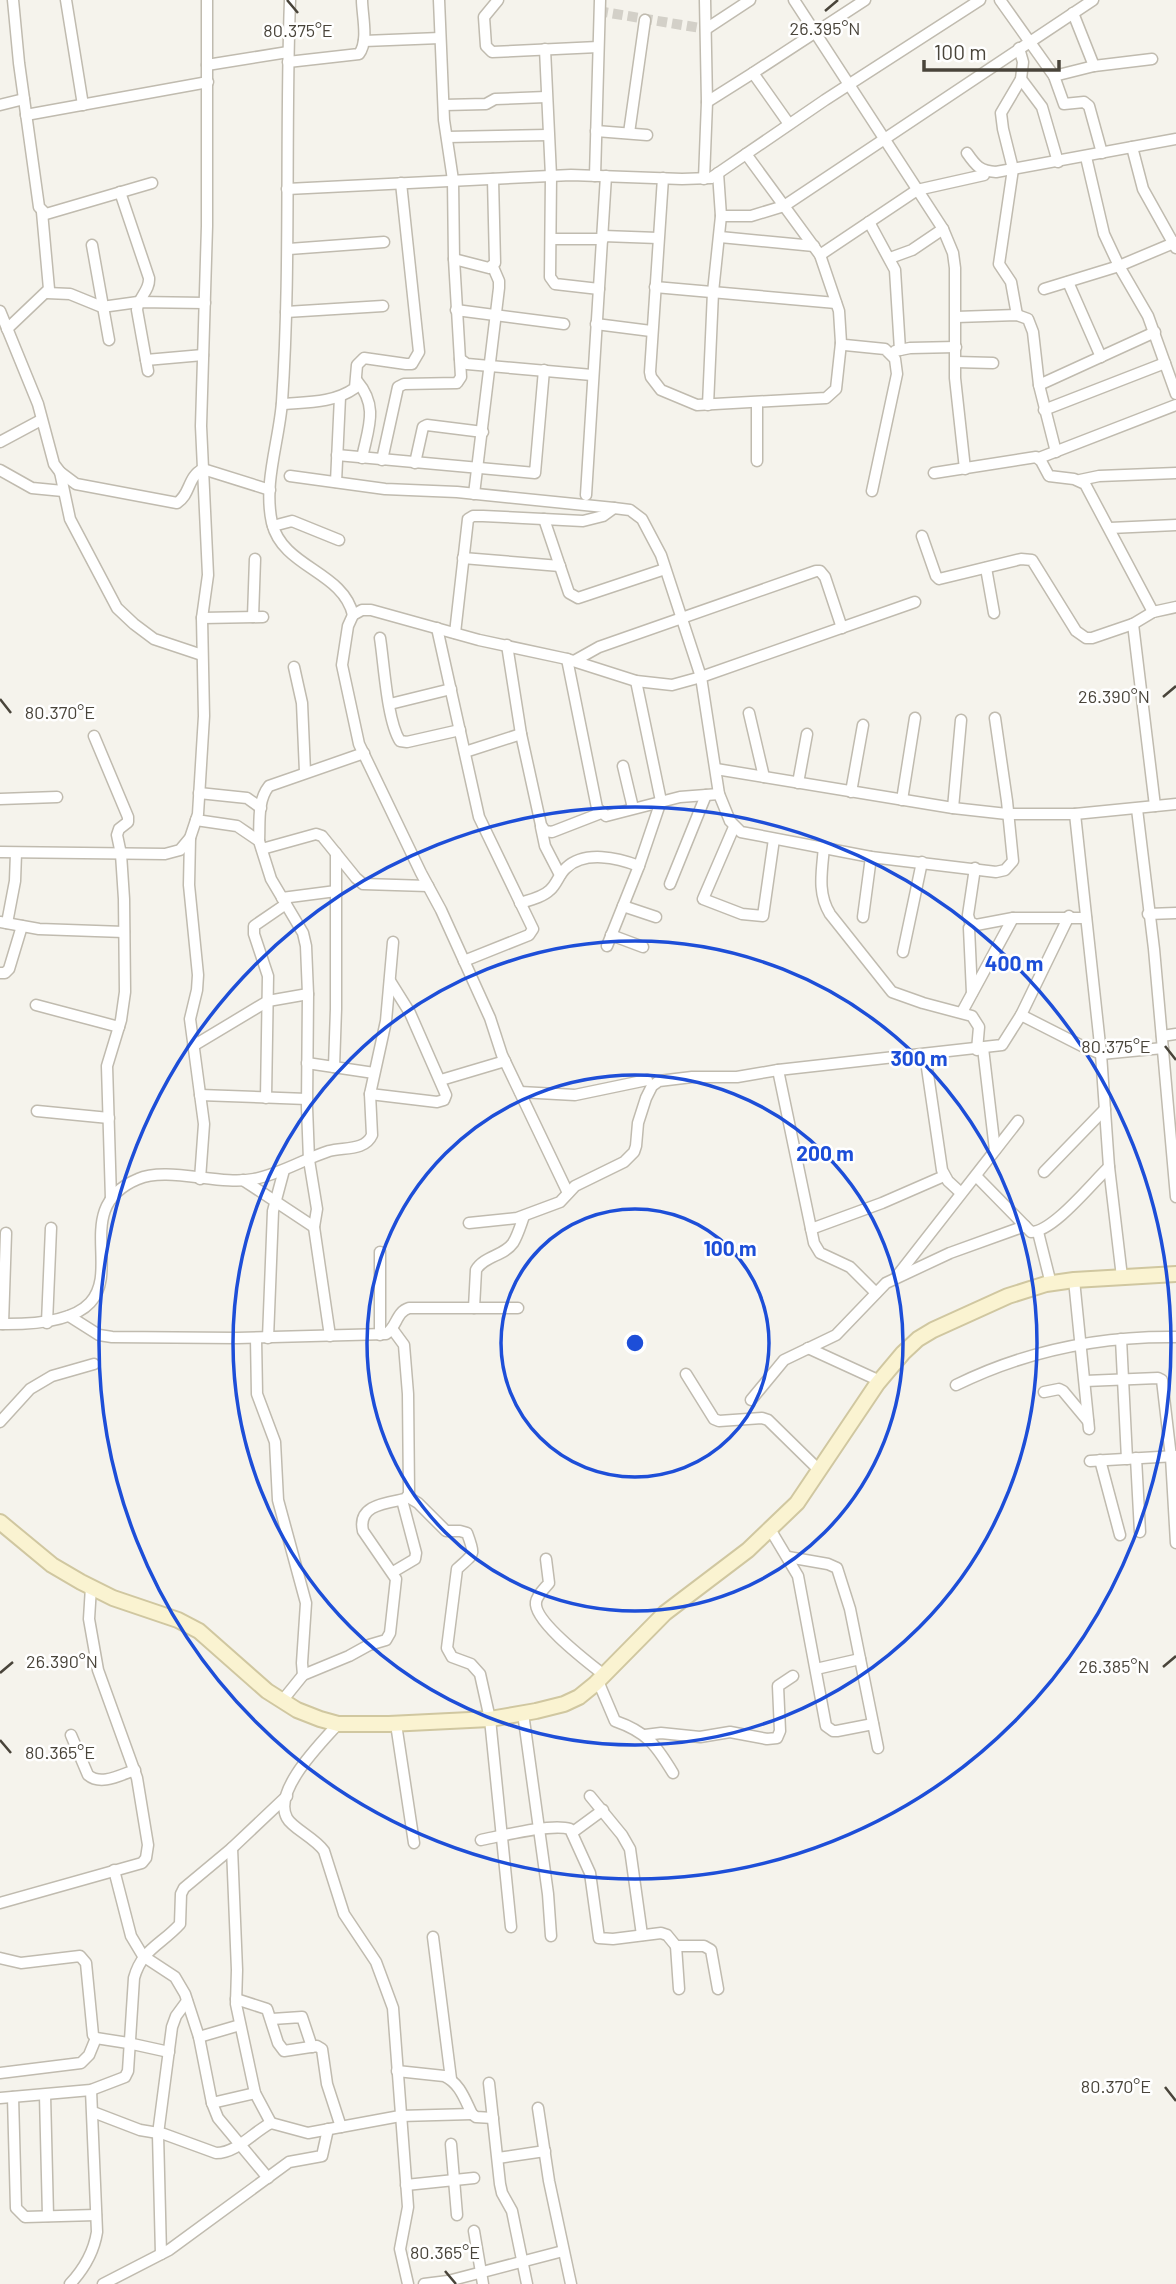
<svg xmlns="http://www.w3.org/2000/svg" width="1176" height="2284" viewBox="0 0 1176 2284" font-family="Barlow,sans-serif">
<rect width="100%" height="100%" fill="#f5f3ec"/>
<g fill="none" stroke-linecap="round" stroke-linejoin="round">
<polyline stroke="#d3d0c8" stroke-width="10" stroke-dasharray="10 5" stroke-linecap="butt" points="598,11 706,29"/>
<defs>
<g id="street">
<polyline points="13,0 19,63 39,207 46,214 152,183"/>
<polyline points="66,0 83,105"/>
<path d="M290 0C285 134 291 268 282 402 279 442 263 483 272 523 283 568 343 571 353 615"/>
<polyline points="498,0 484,17 486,46 492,52 598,47"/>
<polyline points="794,0 943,229 953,253 955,268 955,378 965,469"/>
<polyline points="1000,0 1054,76 1094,66 1152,59"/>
<polyline points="1073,13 1094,66"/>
<polyline points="706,29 750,0"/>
<polyline points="364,41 440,38"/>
<polyline points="545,49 551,176 550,277 555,284 599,289"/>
<path d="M288 62 359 54C369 41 362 15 362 0"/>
<polyline points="207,65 288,52"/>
<polyline points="1054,76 1064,104 1084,102 1089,106 1102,153"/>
<polyline points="1021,79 1042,107 1058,162"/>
<polyline points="707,102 753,73"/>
<polyline points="0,105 24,99"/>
<polyline points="444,105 486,104 495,99 546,97"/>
<polyline points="26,115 208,82"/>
<polyline points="789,124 753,73 865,0"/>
<polyline points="596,131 647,135"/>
<polyline points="629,133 645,20"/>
<polyline points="447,137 548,135"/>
<polyline points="1132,147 1143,189 1176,248"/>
<path d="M967 153C976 166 980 171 996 172L1176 139"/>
<polyline points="746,154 820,255 839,311 841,343 845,345 885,349 895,359 897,374 872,491"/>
<polyline points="1086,157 1104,234 1119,266 1148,316 1176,394"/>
<polyline points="595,176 600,0"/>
<polyline points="663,178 650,372 651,377 661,390 697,405 826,398 836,389 841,343"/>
<polyline points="704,179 707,102 705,0"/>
<polyline points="287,189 571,175 682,179 711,178 825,100 980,0"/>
<path d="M120 192 149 278C150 291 138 297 137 310L148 371"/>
<polyline points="721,216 751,216 784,206 1093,0"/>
<polyline points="869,222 895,270 900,350"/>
<polyline points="603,236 658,238"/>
<polyline points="720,237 814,246"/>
<polyline points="551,239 603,239"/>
<polyline points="92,245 109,340"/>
<polyline points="289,249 384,242"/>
<polyline points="820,255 917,190 984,175"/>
<polyline points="890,258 912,250 943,229"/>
<polyline points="454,259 489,268 495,263 493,179"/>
<polyline points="1068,282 1101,357"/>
<polyline points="655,287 836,303"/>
<polyline points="1044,289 1119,266 1176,242"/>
<polyline points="47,293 70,294 102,307 138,302 205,303"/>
<polyline points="456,310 564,324"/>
<path d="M0 311 38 404 54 464 60 472 76 484 177 503C191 494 187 477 203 469L270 490"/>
<polyline points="286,312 383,306"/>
<polyline points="1017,315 1011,282 999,264 1013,169 1003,129 1001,113 1021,79 1023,62 1019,48"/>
<polyline points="956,317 1017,315 1028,319 1033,332 1039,385 1056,452"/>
<polyline points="596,324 651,331"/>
<polyline points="7,329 49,289 42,212"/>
<polyline points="895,351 910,348 956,347"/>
<polyline points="460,359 467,364 592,375"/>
<polyline points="146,360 203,355"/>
<polyline points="956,362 993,363"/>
<path d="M357 381C379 407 368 428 362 458"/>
<polyline points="1039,385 1155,332"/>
<polyline points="757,403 757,461"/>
<path d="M282 404C307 402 334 403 355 388L357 365 364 358 406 364H412L419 352 401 183"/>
<polyline points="708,405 713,292 721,216 718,173"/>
<polyline points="1044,410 1165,363"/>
<polyline points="0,442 41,420"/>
<polyline points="337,455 535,473 544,370"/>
<polyline points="1039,458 1176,405"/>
<polyline points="382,460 398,387 404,384 457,383 461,377 454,259 453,180 444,120 439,0"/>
<polyline points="415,463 423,427 427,425 483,432"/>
<polyline points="0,470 32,488 63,491"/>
<polyline points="60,472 70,519 117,608 134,624 154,639 202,655"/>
<polyline points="934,473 1036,457 1041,461 1049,476 1074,479 1085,484 1153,612"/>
<polyline points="290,476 385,489 457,492 614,508 630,510 642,519 661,555 701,677 719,794 730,821 741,832 871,857 996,872 1005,870 1013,861 1007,801 995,718"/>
<polyline points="1080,480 1099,476 1176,473"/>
<polyline points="336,482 340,397"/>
<polyline points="474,494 499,288 499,281 493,267"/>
<polyline points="586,495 606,176"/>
<polyline points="544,519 569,593 578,598 665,569"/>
<polyline points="273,526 292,521 339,540"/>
<polyline points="1110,528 1176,525"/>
<polyline points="922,536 936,576 939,579 1021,559 1032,560 1076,631 1086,638 1092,638 1133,624 1153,612 1176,607"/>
<polyline points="463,558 560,566"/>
<polyline points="986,568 994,613"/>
<polyline points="253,617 255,559"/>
<polyline points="202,618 263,617"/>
<polyline points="1133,624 1155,806"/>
<polyline points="437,628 479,817 533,929 529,935 464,961"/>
<polyline points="455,633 468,519 473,516 483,516 583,521 603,516 614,508"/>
<path d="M380 638C384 663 387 721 400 741L407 742 460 730"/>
<polyline points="507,645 521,734 541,825 545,831 552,832 601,813"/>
<polyline points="567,659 597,808 606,816 680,797 719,794"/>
<polyline points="574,661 599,647 816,571 820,571 825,577 842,628"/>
<polyline points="294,667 302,703 305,772"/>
<polyline points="390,704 451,689"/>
<polyline points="749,713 764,777"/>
<polyline points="94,736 128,817 128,822 119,829 117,835 121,854 124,899 125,992 121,1020 107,1066 111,1199"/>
<polyline points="465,752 521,734"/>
<polyline points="623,766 633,808"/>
<polyline points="716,769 953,808 1007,814 1075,814 1176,804"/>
<polyline points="798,783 807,734"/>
<polyline points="851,792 863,725"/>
<polyline points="199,793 247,798 261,808"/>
<polyline points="0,799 57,797"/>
<polyline points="902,800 915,718"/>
<polyline points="953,808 961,720"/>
<polyline points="1137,809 1154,949 1176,1197"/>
<polyline points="1075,814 1101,1054 1109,1167 1122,1277"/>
<polyline points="196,820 237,826 259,841 271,879 303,933 306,946 308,994 307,1107 309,1160 317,1209 314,1227 330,1336"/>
<polyline points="541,827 545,846 560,875"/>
<polyline points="734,827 703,899 742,914 763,916 774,839"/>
<polyline points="190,838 189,885 198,975 197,990 190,1019 204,1124 200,1179"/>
<path d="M259 841C260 822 257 801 269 786L364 753"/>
<path d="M824 847C822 871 817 893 830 914L892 992 923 1003 972 1016 979 1027 977 1050"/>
<polyline points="262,849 316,834 322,836 356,878 363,884 428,886"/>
<polyline points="0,852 165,854 180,850 190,838 198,814 204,716 202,618 208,575 201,426 207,226 207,0"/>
<polyline points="975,868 968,915 970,922 976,925 1013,918 1086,918"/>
<polyline points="670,884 706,795"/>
<polyline points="282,898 336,891"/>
<path d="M520 903C530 900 543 897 550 890 557 884 559 874 566 868 585 850 618 858 639 866"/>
<polyline points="623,906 656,917"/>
<polyline points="1148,914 1176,913"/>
<polyline points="863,917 871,857"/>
<polyline points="0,922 39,929 124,932"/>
<polyline points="7,923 15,881 16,853"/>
<polyline points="969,928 972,993"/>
<polyline points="611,935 643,947"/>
<polyline points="607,946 639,866 661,801 636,681"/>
<polyline points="903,952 922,862"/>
<polyline points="0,973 5,973 9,969 22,926"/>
<polyline points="36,1005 119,1027"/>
<polyline points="962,1012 1013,918"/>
<polyline points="1021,1015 1082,1046 1101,1054 1163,1048"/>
<polyline points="1162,1036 1176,1034"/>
<polyline points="193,1046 268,1001 308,994"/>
<polyline points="983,1048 995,1150"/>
<polyline points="925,1054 942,1170 948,1181 961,1193"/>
<polyline points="307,1063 374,1073"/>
<polyline points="334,1067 336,1009 336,853"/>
<polyline points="778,1070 814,1243 820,1253 850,1267 876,1293"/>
<polyline points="441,1080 505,1061"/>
<polyline points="520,1092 575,1095 647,1080"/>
<polyline points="370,1094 437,1102 444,1100 446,1095 410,1013 390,981"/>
<polyline points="200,1095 307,1099"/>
<polyline points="266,1098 268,976 254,934 254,926 286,904"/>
<polyline points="37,1111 109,1118"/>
<polyline points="1044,1172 1105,1109"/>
<path d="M976 1176 1031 1232C1053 1232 1092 1183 1109 1167"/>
<polyline points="243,1180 314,1227"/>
<polyline points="568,1193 502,1055 490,1018 441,910 421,873 359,744 342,665 348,626 353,615 362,610 371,610 479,640 567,659 636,681 672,685 701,677 915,602"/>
<polyline points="469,1223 517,1218 560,1202 575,1186 624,1162 634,1152 636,1146 638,1123 646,1098 652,1086 659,1081 692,1077 737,1077 778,1070 1002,1045 1021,1015 1069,916"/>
<polyline points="811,1229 882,1203 944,1176"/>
<polyline points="1038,1232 1051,1284"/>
<polyline points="380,1252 380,1335"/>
<polyline points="897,1276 1018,1121"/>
<polyline points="1074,1280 1089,1429"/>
<path d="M474 1308 476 1270C484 1256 504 1256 513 1243 518 1235 521 1224 524 1216"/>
<path d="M69 1316 99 1335 112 1337 237 1338 386 1334C397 1327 396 1312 409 1308H518"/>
<polyline points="47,1323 51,1228"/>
<path d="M0 1324C179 1327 46 1217 138 1179 167 1166 220 1186 254 1179 281 1174 304 1159 329 1151 344 1147 365 1151 372 1135L370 1094 386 1021 393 942"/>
<polyline points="3,1324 6,1233"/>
<polyline points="256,1338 257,1394 275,1442 278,1500 306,1603 302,1663 303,1675"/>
<polyline points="268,1338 273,1211 284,1170"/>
<polyline points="1121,1339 1127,1459"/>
<polyline points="808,1348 880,1381"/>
<polyline points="686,1374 714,1419 719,1421 762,1418 768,1420 820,1471"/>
<polyline points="1085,1381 1158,1378 1162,1380 1171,1457 1176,1543"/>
<path d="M956 1385C1025 1351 1099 1336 1176 1337"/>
<polyline points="1044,1392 1059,1389 1063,1391 1088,1421"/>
<polyline points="751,1400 784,1360 836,1335 886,1283 950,1253 1025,1226"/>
<polyline points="0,1422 30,1389 52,1376 94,1364"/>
<polyline points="1136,1458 1140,1532"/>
<polyline points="1100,1460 1120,1535"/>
<polyline points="1090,1461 1176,1456"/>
<path d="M408 1497 418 1503 446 1531H460L467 1533C476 1557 474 1553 457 1569L447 1648 452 1657 471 1664 480 1674 490 1719 511 1927"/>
<polyline points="770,1529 798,1576 826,1726 833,1731 837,1731 873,1724"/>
<polyline points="788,1557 828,1564 837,1568 850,1609 878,1748"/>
<path d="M546 1559 549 1583C545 1588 537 1595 536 1602 533 1621 589 1663 604 1675"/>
<polyline points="393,1572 415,1559 416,1553 402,1500"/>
<polyline points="816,1669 860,1659"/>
<path d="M598 1681 615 1721C647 1732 656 1745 673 1773"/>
<path d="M282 1701 303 1675 349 1656 369 1645 386 1640 390 1633 396 1579 363 1531C357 1505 386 1503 405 1499L409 1494 408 1394 404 1345 393 1330"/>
<polyline points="523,1713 548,1894 551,1936"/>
<path d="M338 1724C322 1742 272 1791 287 1818 292 1828 315 1838 324 1851L344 1914 376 1962 393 2008 408 2207 400 2249 408 2284"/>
<polyline points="396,1724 414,1843"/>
<path d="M71 1735 88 1775C101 1786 120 1775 135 1770"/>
<polyline points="645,1735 661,1733 700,1737 730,1732 767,1739 777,1738 780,1731 778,1686 793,1676"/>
<polyline points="590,1796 622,1835 630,1849 642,1935"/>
<polyline points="573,1832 603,1810"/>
<path d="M481 1840C501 1836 552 1823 570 1829L590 1873 599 1938 613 1939 661 1933 667 1935 676 1946H704L711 1950 718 1989"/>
<polyline points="232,1848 237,1970 236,2004 255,2093 271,2123"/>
<polyline points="114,1870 131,1936 143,1956 175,1977 185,1994 199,2037 212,2103 218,2118 268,2178"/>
<polyline points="0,1903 142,1863 146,1858 148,1845 137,1778 98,1670 89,1619 91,1587"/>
<polyline points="433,1937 451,2079"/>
<polyline points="676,1946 679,1989"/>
<polyline points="0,1958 21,1963 80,1956 86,1963 93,2035 96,2038 128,2043 169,2052"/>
<polyline points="236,1999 267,2009 278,2043 284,2051 317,2046 322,2049 327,2084 341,2127"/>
<polyline points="272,2019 302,2017 312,2047"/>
<polyline points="199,2037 240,2025"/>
<path d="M397 2071 444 2076C460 2083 465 2100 472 2114L476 2117 493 2118"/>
<polyline points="0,2073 81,2063 89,2055 96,2038"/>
<polyline points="489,2083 500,2184 502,2193 512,2211 527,2284"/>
<polyline points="45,2095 48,2216"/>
<polyline points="13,2097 16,2208 25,2217 96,2215"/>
<path d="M0 2098 91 2090 125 2077 128 2071 134 1978C142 1949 161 1945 180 1924L181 1894 184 1888 232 1848 287 1796"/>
<polyline points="212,2103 255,2093"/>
<polyline points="538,2108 549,2181 571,2284"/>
<path d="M93 2112 140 2130 164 2134 216 2153C237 2153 253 2132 271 2123L308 2133 400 2116 472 2114"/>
<polyline points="451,2144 457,2215"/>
<polyline points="498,2158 545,2151"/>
<polyline points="406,2185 474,2178"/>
<polyline points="474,2231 483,2284"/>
<polyline points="161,2254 158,2134 172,2027 176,2016 187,2001"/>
<path d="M70 2284C83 2270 94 2251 97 2232L91 2090"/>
<polyline points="103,2284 169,2250 289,2162 322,2156 328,2129"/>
<polyline points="424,2284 448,2281 563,2251"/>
</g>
<polyline id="secondary" points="0,1522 52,1565 81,1582 113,1598 178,1620 199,1631 267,1691 297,1710 320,1719 338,1724 389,1724 490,1719 536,1711 564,1704 579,1697 595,1684 665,1613 748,1550 797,1503 877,1384 903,1353 918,1339 933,1330 1008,1296 1046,1284 1074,1280 1176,1274"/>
</defs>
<use href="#street" stroke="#c0bbaf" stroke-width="13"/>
<use href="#secondary" stroke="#d0c7a0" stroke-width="18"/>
<use href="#street" stroke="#fff" stroke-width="10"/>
<use href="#secondary" stroke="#faf3d1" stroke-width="14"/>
</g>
<path fill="none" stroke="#49443a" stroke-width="2.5" d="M287 0 298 13M825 11 838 0M1163 697 1176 686M0 699 11 713M1165 1046 1176 1060M1163 1667 1176 1656M0 1673 13 1662M0 1740 11 1753M1165 2087 1176 2101M445 2271 456 2284"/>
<g fill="none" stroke="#1d4ed8" stroke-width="3.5">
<circle cx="635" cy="1343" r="134"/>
<circle cx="635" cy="1343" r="268"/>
<circle cx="635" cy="1343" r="402"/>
<circle cx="635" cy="1343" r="536"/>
</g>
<g font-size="18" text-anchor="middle" fill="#49443a" stroke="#fff" stroke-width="5" stroke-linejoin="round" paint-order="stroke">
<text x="825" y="35">26.395°N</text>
<text x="298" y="37">80.375°E</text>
<text x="1114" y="703">26.390°N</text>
<text x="60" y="719">80.370°E</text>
<text x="1116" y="1053">80.375°E</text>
<text x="62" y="1668">26.390°N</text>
<text x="1114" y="1673">26.385°N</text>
<text x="60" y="1759">80.365°E</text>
<text x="1116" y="2093">80.370°E</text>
<text x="445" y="2259">80.365°E</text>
</g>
<circle cx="635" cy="1343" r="10" fill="#1d4ed8" stroke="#fff" stroke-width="3.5"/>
<g font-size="21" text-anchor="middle" font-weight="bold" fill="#1d4ed8" stroke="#fff" stroke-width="5" stroke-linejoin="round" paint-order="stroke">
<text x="1014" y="971">400 m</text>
<text x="919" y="1066">300 m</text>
<text x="825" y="1161">200 m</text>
<text x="730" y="1256">100 m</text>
</g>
<path d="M924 60v10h135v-10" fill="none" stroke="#49443a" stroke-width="3.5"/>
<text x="934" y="60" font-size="21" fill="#49443a" stroke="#ffffff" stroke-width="5" paint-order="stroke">100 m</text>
</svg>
